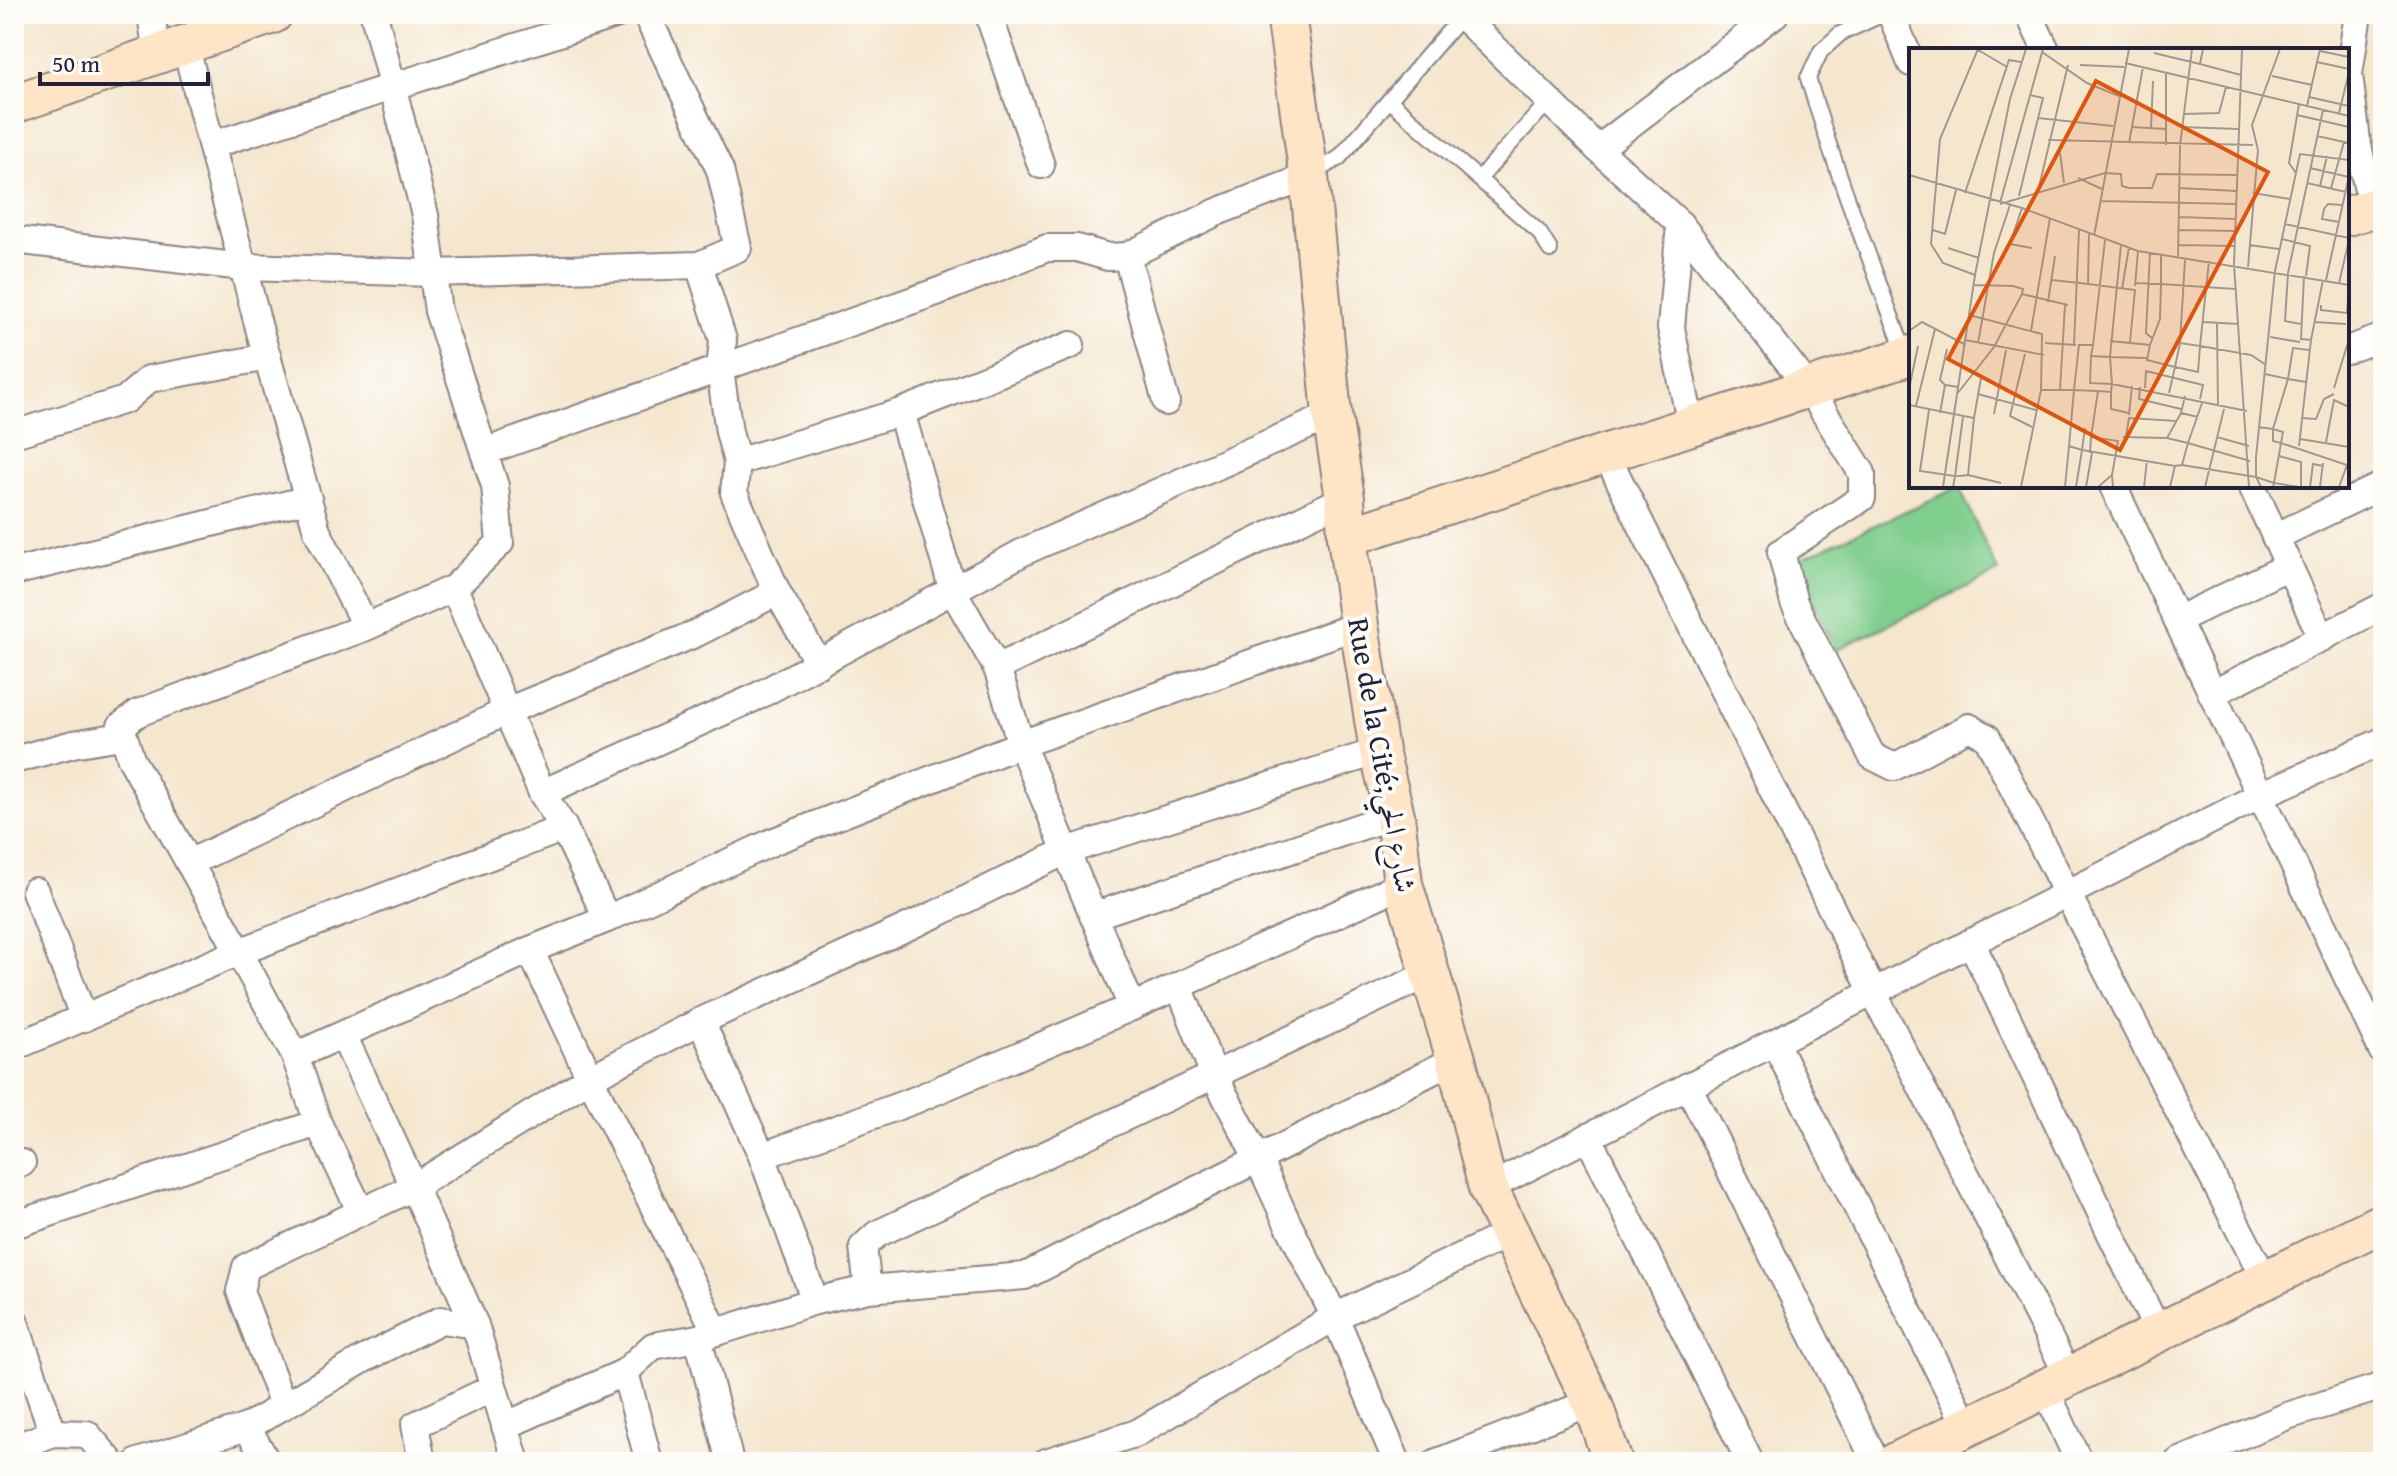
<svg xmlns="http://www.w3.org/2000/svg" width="2397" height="1476" viewBox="0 0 2397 1476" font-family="'Gentium Book Plus',Amiri,serif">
<rect width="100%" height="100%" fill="#fdfcf7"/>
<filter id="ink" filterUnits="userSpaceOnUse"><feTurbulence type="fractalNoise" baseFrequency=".0125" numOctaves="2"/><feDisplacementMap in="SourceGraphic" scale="16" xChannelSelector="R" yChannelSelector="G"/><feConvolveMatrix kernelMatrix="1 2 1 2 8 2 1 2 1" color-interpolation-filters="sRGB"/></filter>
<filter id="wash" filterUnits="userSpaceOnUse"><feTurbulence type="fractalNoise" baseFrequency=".006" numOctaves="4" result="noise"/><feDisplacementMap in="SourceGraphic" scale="32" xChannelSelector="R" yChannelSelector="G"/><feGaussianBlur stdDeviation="1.8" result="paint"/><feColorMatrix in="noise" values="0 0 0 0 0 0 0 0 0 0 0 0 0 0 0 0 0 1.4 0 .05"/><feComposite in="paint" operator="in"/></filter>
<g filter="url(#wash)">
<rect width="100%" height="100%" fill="#f5e6ce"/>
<polygon fill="#80ce8e" stroke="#517864" stroke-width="2" points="1959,487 1998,572 1836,650 1795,561"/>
</g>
<g filter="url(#ink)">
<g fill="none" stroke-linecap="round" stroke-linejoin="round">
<defs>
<g id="lane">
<path d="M1883 14 1840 34 1821 51 1808 78C1836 173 1872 264 1906 356"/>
<polyline points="1389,100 1539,232 1550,250"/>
<polyline points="1312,174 1339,158 1462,16"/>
<polyline points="1479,179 1549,101"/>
</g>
<g id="street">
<polyline points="151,14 157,54"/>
<polyline points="992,14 991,22 1041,165"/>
<polyline points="1460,14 1598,149 1680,224 1809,388 1862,473 1862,498 1781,552 1794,603 1872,756 1894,767 1969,727 1987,737 2265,1280"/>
<polyline points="1891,14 1911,63"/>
<polyline points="2029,14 2046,50"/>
<polyline points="2358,14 2349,74 2357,141 2372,208"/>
<polyline points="185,44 260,332 317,531 366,627"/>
<polyline points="212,145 618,14"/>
<polyline points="1598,149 1775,14"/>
<polyline points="1680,224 1671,328 1691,426"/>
<polyline points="14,240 243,267 432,273 699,265 738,248 720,170 646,14"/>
<polyline points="1127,256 1166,402"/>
<polyline points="699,265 723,340 720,370 729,432 737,462 734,493 777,592 819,664"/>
<polyline points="2347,350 2383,337"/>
<polyline points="901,412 953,591 997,668 1345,498"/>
<polyline points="14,434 125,400 149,379 268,357"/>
<polyline points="484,452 939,291 1047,248 1077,248 1108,257 1127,256 1217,212 1309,176"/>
<polyline points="1606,454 1873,992 2069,1377"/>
<polyline points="737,462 901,412 1071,345"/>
<polyline points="2113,486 2383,1052"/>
<polyline points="2252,486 2322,638"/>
<polyline points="2275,537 2383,485"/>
<polyline points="14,572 308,499"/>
<polyline points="454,588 542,793 564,828"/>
<polyline points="2177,620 2289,566"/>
<polyline points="2212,694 2383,606"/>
<polyline points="121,726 131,759 239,952 564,828 607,919 530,950 590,1078 414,1187 343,1035"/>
<polyline points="14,760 73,744 121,736 121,726 138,713 366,627 454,588 500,543 495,486 438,311 425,215 374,14"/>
<polyline points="542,793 756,697 1025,551 1332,415"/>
<polyline points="189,863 507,711 697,633 777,592"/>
<polyline points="35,891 84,1018"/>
<polyline points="1093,916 1395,815"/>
<polyline points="607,919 772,842 1021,744 1359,625"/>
<polyline points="1971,942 2158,1332"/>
<polyline points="1179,986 1214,1075 1258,1159 1456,1059"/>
<polyline points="1132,1007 1403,884"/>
<polyline points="701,1021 762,1156 815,1301 698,1338 730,1462"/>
<polyline points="1775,1043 1967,1427"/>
<polyline points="14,1047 239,952 295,1056 318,1123"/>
<polyline points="295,1056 530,950"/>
<polyline points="1688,1086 1876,1462"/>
<polyline points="1588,1137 1750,1462"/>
<polyline points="762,1156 915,1100 1132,1007 1021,744 997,668"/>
<polyline points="14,1166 22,1163"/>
<polyline points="1488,1188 2261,795 2383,741"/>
<polyline points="14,1225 318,1123 361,1212 414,1187 475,1325 516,1462"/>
<polyline points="868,1289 863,1247 877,1234 1431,973"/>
<polyline points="815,1301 868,1289 1025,1276 1258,1159 1288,1224 1335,1317 1397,1462"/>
<polyline points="14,1320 53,1433 14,1448"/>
<polyline points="716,1332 590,1078 701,1021 936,914 1066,851 1379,751"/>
<polyline points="625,1372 653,1346 698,1338"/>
<polyline points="2045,1388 2079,1462"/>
<polyline points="283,1405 240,1291 246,1267 361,1212"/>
<polyline points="505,1426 625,1372 649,1462"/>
<polyline points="247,1427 364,1359 441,1320 475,1325"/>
<polyline points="53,1433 87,1434 111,1462"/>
<polyline points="138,1462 247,1427 267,1462"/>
<polyline points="422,1462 415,1425 493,1388"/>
<polyline points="1046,1462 1137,1433 1335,1317 1510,1233"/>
<polyline points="1437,1462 1592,1402"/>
<polyline points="2178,1462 2287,1416 2383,1386"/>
</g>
<g id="secondary">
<polyline points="1286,14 1309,176 1332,415 1345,498 1347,537 1359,625 1379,751 1395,815 1403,884 1456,1059 1488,1188 1592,1402 1613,1462"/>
<polyline points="14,104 273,14"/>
<polyline points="2347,216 2383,205"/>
<polyline points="1347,537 1911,355"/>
<polyline points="1896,1462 2383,1222"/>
</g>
</defs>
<use href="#lane" stroke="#8c8484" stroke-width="18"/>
<use href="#street" stroke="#8c8484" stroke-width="30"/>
<use href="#secondary" stroke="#8c8484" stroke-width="42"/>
<use href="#lane" stroke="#fff" stroke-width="14"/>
<use href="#street" stroke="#fff" stroke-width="26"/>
<use href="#secondary" stroke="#ffe4c6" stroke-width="38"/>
</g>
</g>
<g text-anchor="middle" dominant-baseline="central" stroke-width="8" stroke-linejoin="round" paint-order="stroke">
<g font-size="30" fill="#22223b" stroke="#fdfcf7">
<text transform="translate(1383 755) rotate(80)">Rue de la Cité;شارع الحي</text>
</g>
</g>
<g transform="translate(1909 48)">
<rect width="440" height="440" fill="#f5e6ce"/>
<path fill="none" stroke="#a19893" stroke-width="2" d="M333 1 325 217 340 439M69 2 98 19M411 3 440 9M133 4 178 35 210 48M245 5 291 16 294 1M408 14 440 21M216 15 440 68M291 16 332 27M171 17 215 19M363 28 403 37M400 49 440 58M398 58 411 1M430 65 440 24M274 66 310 65 317 39M388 67 440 79M129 70 204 78M222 79 257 81M273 79 329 81M242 80 244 33M408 88 440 95M139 92 344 97M220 95 234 19M257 97V25M151 105 155 135M401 120 440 129M387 125 380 115 390 56M0 127 113 160 229 203 440 237M169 130 193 141M398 135 437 144M411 138 418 108M270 140 327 143M422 140 435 94M129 143 159 17M56 145 100 12 112 14M344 145 381 151M110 148 134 50 121 47M191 153 327 156M91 155 134 1M91 156 196 125 212 126 213 138 220 140H243L248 126 328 127M113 160 101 196 123 200M270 169 327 171M430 174 413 171 415 161 419 156 433 157M376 176 440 190M24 182 36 186 47 142M270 182 326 183M185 188 220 1M373 191 401 198 397 228M212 197 201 309 238 310M269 197 326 198M340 197 370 201M39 200 70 210M241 205 237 285 243 290M269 211 271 98 283 1M300 213 291 298 342 307 357 317M339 219 349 102 343 77 371 1M66 227 34 215 22 196 31 91 69 1M395 228 392 291 402 292 414 232M143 232 179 236 180 186M417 232 440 128M227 235 252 236V207M430 235 440 192M179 236 226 242 221 294M226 238 229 203M213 241 220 199M113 246 159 257M139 254 146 208M412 257V262L438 265 440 237M60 267 133 286 132 342 112 439M294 274 330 276M405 274 437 276M308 275 309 359M392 276 376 273 379 225 414 62M0 283 13 274 55 296M122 283 141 170M361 289 391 294M56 292 135 307M201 293 241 297 238 312 266 319 260 345M69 295 85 205 101 157M136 295 167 297M271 295 291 298 289 324 266 319ZM271 295 276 212M165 297 170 182M184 297 196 192M241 297 251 271 252 236 326 241M116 306 101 368 123 379M356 326 379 331 384 300 400 302M181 336 182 308M36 337 31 332 38 301M231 339 230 351 272 361M236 340 237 323 294 337 291 351M425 340 440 291M0 341 9 298M131 342H165L170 297H184L182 308 201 309 203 336 181 335M151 342 156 257M202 344V361L220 365M48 346 85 299 113 246 114 241 104 238 65 237M69 346 127 362M276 348 272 365 289 369M293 355 279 395 341 413M0 357 65 370 59 427 51 428H46L54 369M7 358 26 281M20 362 11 423 46 428 44 439M31 365 36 337 49 339M272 365 258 390 279 395 273 417M85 366 97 302M220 367 223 338M65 370 72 330M392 370 407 371 415 351 425 346M349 379 364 381 374 384 372 395 364 393V381L379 331 397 334M176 380 173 402 160 398 165 342 189 343M217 388 220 370 267 373M182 389 189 343 202 344 203 336 338 363M214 389 258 390M308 389 340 398M391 391 440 399M417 394 425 352 440 359M390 398 402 292M181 405 182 389 209 393 203 427M370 408 392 414V439M59 427 92 435M34 439 66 227 101 51 117 1M156 439 160 398M167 439 173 402 266 418M177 439 183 405M189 439 203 427 204 439M235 439 238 412M261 439 266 418 273 417 347 429 365 435 364 439M296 439 315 361M352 439 347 429V409L366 223 391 106 440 112M390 439 365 435 372 395 438 417 430 439M401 439 404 416 414 418M411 439 414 415"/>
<path fill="#de560e" fill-opacity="0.15" stroke="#de560e" stroke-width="4" d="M187 33 359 124 211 402 39 311Z"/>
<rect width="440" height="440" fill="none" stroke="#22223b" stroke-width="4"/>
</g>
<rect width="2397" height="1476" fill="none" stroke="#fdfcf7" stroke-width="48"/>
<path d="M40 72v12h168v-12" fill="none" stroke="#22223b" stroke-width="4"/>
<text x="52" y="72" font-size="24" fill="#22223b" stroke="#fdfcf7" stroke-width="6" paint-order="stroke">50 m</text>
</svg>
